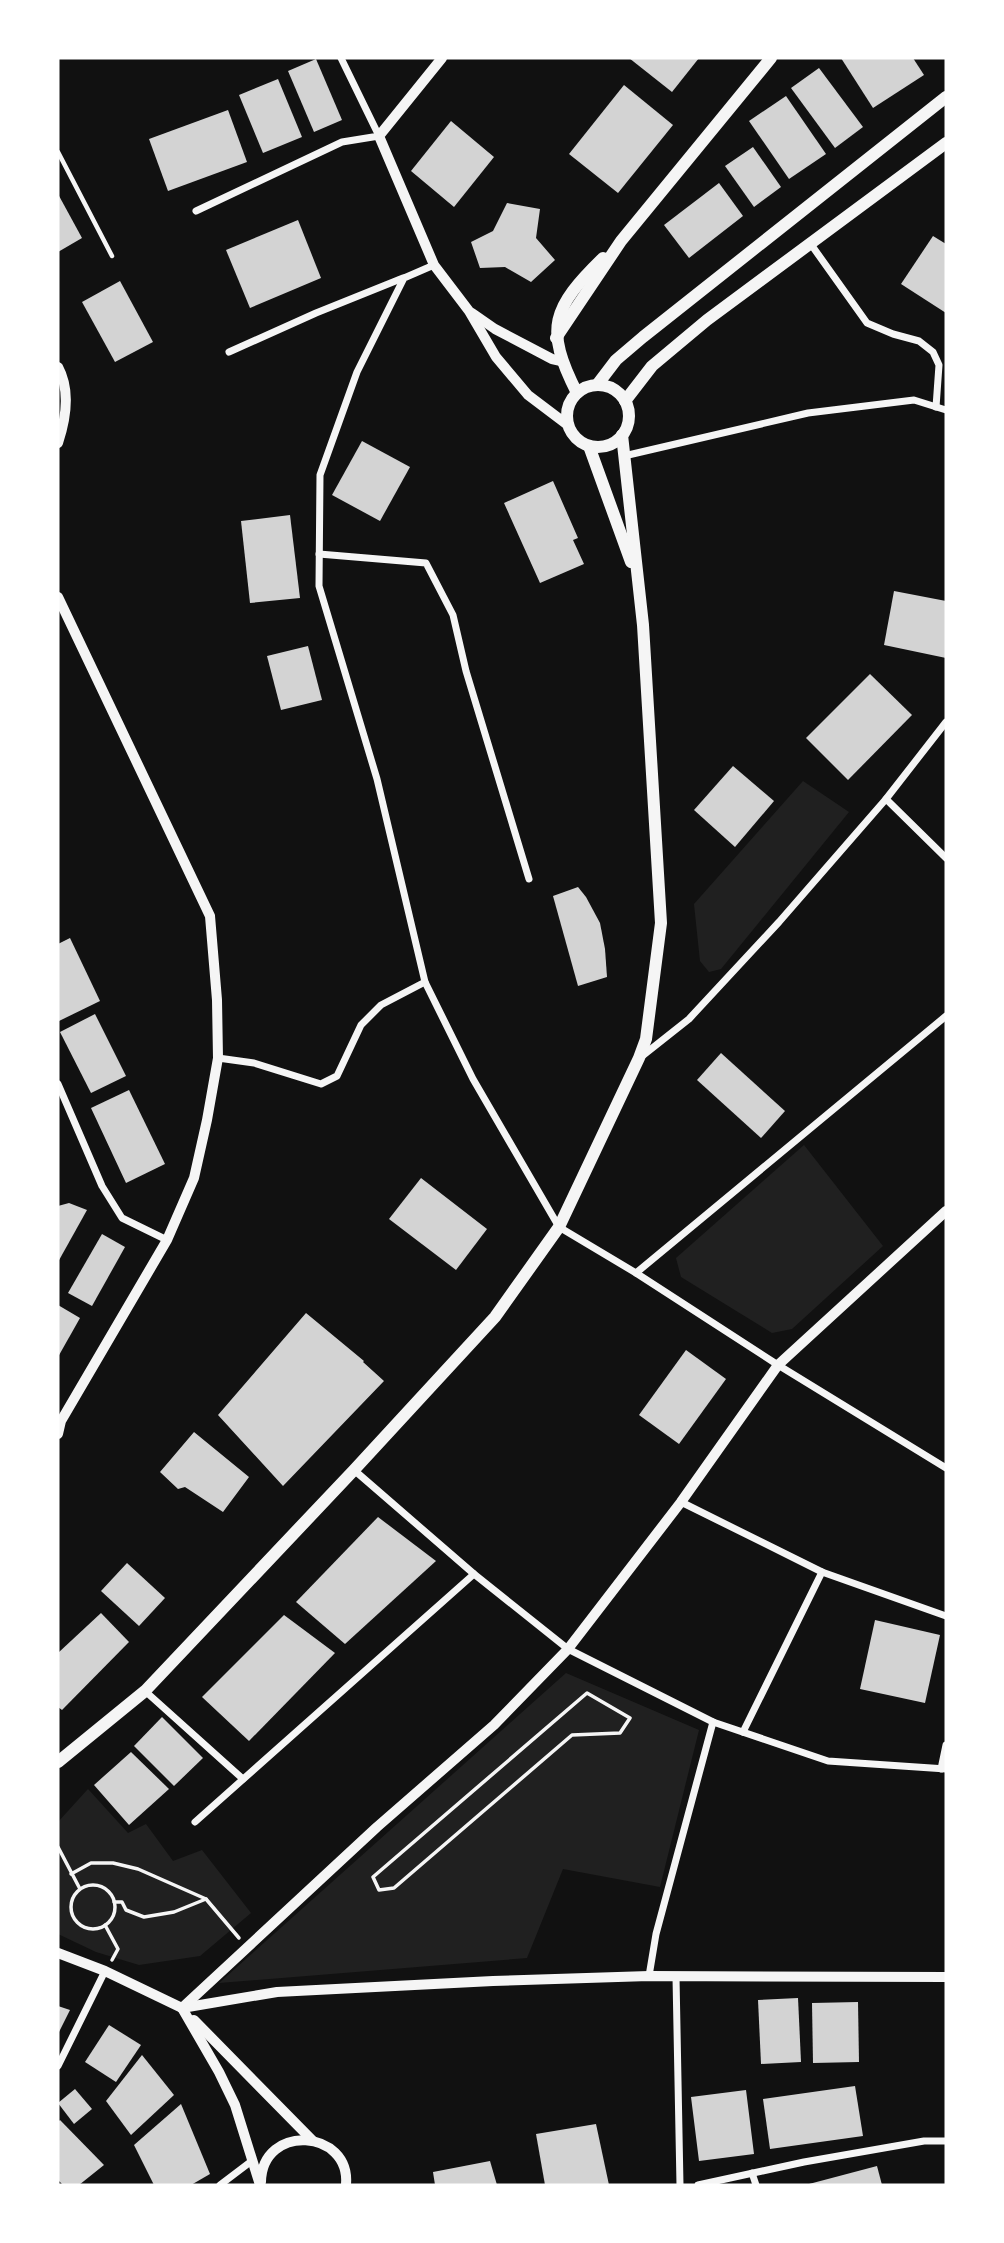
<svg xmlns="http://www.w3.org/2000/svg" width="1004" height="2243" viewBox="0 0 1004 2243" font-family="'DM Sans',sans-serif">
<rect width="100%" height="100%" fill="#111"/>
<g fill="#202020">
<polygon points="803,781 849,812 721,969 709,972 700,961 694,904"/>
<polygon points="804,1145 883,1246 792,1329 772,1333 681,1277 676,1258"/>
<polygon points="566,1673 699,1730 660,1887 563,1869 527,1958 219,1983"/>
<polygon points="88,1789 128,1833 146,1824 173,1861 202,1850 251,1913 200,1956 139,1965 96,1952 58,1934 58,1822"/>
</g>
<g fill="#d3d3d3">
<polygon points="629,58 699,58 672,92"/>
<polygon points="841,58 913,58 924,75 873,108"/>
<polygon points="316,59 342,120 314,132 288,71"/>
<polygon points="819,68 863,127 835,148 791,88"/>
<polygon points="278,79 302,137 263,153 239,95"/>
<polygon points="624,85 673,125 618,193 569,154"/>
<polygon points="786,96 826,154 789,179 749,121"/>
<polygon points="228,110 247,162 168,191 149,139"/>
<polygon points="451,121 494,157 454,207 411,171"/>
<polygon points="753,147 781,187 754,207 725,166"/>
<polygon points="719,183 743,216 689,258 664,225"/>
<polygon points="58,194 82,238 58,252"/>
<polygon points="507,203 540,209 536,238 555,260 531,282 505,267 480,268 471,242 493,231"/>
<polygon points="298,220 321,278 250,308 226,250"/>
<polygon points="933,236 946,244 946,313 901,284"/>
<polygon points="120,281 153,342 115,362 82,302"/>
<polygon points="362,441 410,467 380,521 332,495"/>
<polygon points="553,481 578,538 573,540 584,564 540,583 504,503"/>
<polygon points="290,515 300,598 250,603 241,521"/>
<polygon points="894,591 946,601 946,658 884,645"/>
<polygon points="308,646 322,700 281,710 267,656"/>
<polygon points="870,674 912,715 848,780 806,738"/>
<polygon points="733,766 774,801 735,847 694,810"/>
<polygon points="578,887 586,897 600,923 605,949 607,977 578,986 553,896"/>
<polygon points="70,938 100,1001 59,1021 58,944"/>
<polygon points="95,1014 126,1076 91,1093 60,1032"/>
<polygon points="721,1053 785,1111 761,1138 697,1080"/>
<polygon points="129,1090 165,1164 126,1183 91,1108"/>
<polygon points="421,1178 487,1229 456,1270 389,1219"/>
<polygon points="69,1203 87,1210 58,1262 58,1206"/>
<polygon points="102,1234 125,1247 92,1306 68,1293"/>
<polygon points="58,1305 80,1318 58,1357"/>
<polygon points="306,1313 364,1361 363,1362 384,1381 283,1486 218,1415"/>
<polygon points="686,1350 726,1379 679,1444 639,1415"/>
<polygon points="194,1432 249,1477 223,1512 185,1487 178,1489 160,1472"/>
<polygon points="378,1517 436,1561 345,1644 296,1602"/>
<polygon points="127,1563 165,1598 139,1626 101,1591"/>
<polygon points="101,1613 129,1642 62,1710 58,1707 58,1653"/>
<polygon points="284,1615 335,1653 249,1741 202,1697"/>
<polygon points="875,1620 940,1635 925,1703 860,1689"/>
<polygon points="162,1717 203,1758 174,1786 134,1746"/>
<polygon points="131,1752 169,1789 129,1825 94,1785"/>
<polygon points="798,1998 801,2062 761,2064 758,2000"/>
<polygon points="858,2002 859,2062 813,2063 812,2003"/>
<polygon points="58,2006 70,2010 58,2034"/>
<polygon points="109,2025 141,2045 116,2082 85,2062"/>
<polygon points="142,2055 174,2095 131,2135 106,2101"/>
<polygon points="855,2086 863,2136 770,2149 763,2099"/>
<polygon points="75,2089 92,2109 74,2124 58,2103"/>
<polygon points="746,2090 754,2154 699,2161 691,2097"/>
<polygon points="181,2104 210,2174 191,2185 154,2185 134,2145"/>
<polygon points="60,2120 104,2165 79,2185 63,2185 58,2180 58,2122"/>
<polygon points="596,2124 609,2185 545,2185 536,2134"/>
<polygon points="490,2161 497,2185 435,2185 433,2172"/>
<polygon points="877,2166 882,2185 809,2185 809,2184"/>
</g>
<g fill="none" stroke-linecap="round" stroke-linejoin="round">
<g stroke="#f5f5f5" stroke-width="3.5">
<polygon points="587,1693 630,1718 620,1733 572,1735 394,1888 379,1890 373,1877"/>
<polyline points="58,1847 80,1889"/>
<polyline points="71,1874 91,1863 113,1863 138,1869 206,1899 239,1938"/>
<circle cx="93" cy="1907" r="22"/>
<polyline points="114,1902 122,1902 126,1910 144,1917 174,1912 206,1899"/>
<polyline points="105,1925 118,1949 112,1960"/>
</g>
<polyline stroke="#f5f5f5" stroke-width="4.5" points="58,152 112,256"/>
<g stroke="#f5f5f5" stroke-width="7">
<polyline points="196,211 342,142 379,136 341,58"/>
<polyline points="810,243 867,323 893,334 919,341 933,352 939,365 936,407"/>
<polyline points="434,265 404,278 357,372 320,475 319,586 377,779 425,982 473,1079 559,1227 636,1273 778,1365 946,1468"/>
<polyline points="229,352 316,313 403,278"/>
<polyline points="624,456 808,413 914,400 946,410"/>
<polyline points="319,554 426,563 453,615 466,671 529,879"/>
<polyline points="886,799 946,858"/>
<polyline points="641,1057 689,1019 779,922 886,799 946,722"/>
<polyline points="218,1058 254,1063 321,1084 337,1076 361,1025 381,1005 425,982"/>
<polyline points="58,1084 102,1186 122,1218 167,1240"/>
<polyline points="636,1273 946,1016"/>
<polyline points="354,1470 474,1574 568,1649 713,1722 828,1761 946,1769"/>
<polyline points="681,1502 822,1572 946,1616"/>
<polyline points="145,1691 243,1779"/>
<polyline points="743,1732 822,1572"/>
<polyline points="941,1769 946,1745"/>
<polyline points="195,1822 474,1574"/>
<polyline points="649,1976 656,1934 713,1722"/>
<polyline points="676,1977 680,2185"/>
<polyline points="58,2066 105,1971"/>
<polyline points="752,2173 756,2185"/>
<polyline points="220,2185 253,2160"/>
<polyline points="698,2185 804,2162 924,2141 946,2141"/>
</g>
<g stroke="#f5f5f5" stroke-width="10">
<polyline points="442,58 379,136 434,265 469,311 496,357 528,395 569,426"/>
<polyline points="472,313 495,329 552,359 561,361"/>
<path d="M58 367C71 391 66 419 58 443"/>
<polyline points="58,597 210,916 217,1000 218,1058 207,1120 194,1178 167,1240 61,1421 58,1434"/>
<polyline points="58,1953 105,1971 182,2008 277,1992 493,1981 649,1976 946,1977"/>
<polyline points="182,2008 377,1827 494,1725 568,1649 681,1502 778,1365 946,1211"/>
<polyline points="182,2008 219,2072 235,2105 260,2185"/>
<polyline points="194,2020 312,2140"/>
<path d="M261 2182C262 2123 351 2129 346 2185"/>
</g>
<g stroke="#f5f5f5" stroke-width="12">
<polyline points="556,338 621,241 771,58"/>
<polyline points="597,385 616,360 643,337 946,97"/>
<circle cx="598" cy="416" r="31"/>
<path d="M577 393C544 328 552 308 603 258"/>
<polyline points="625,401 652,366 707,320 946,143"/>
<polyline points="589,446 631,562"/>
<polyline points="58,1762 145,1691 354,1470 495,1317 559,1227 639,1058 646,1039 661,923 643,625 622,435"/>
</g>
</g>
<rect width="1004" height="2243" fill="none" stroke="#ffffff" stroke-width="119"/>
</svg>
